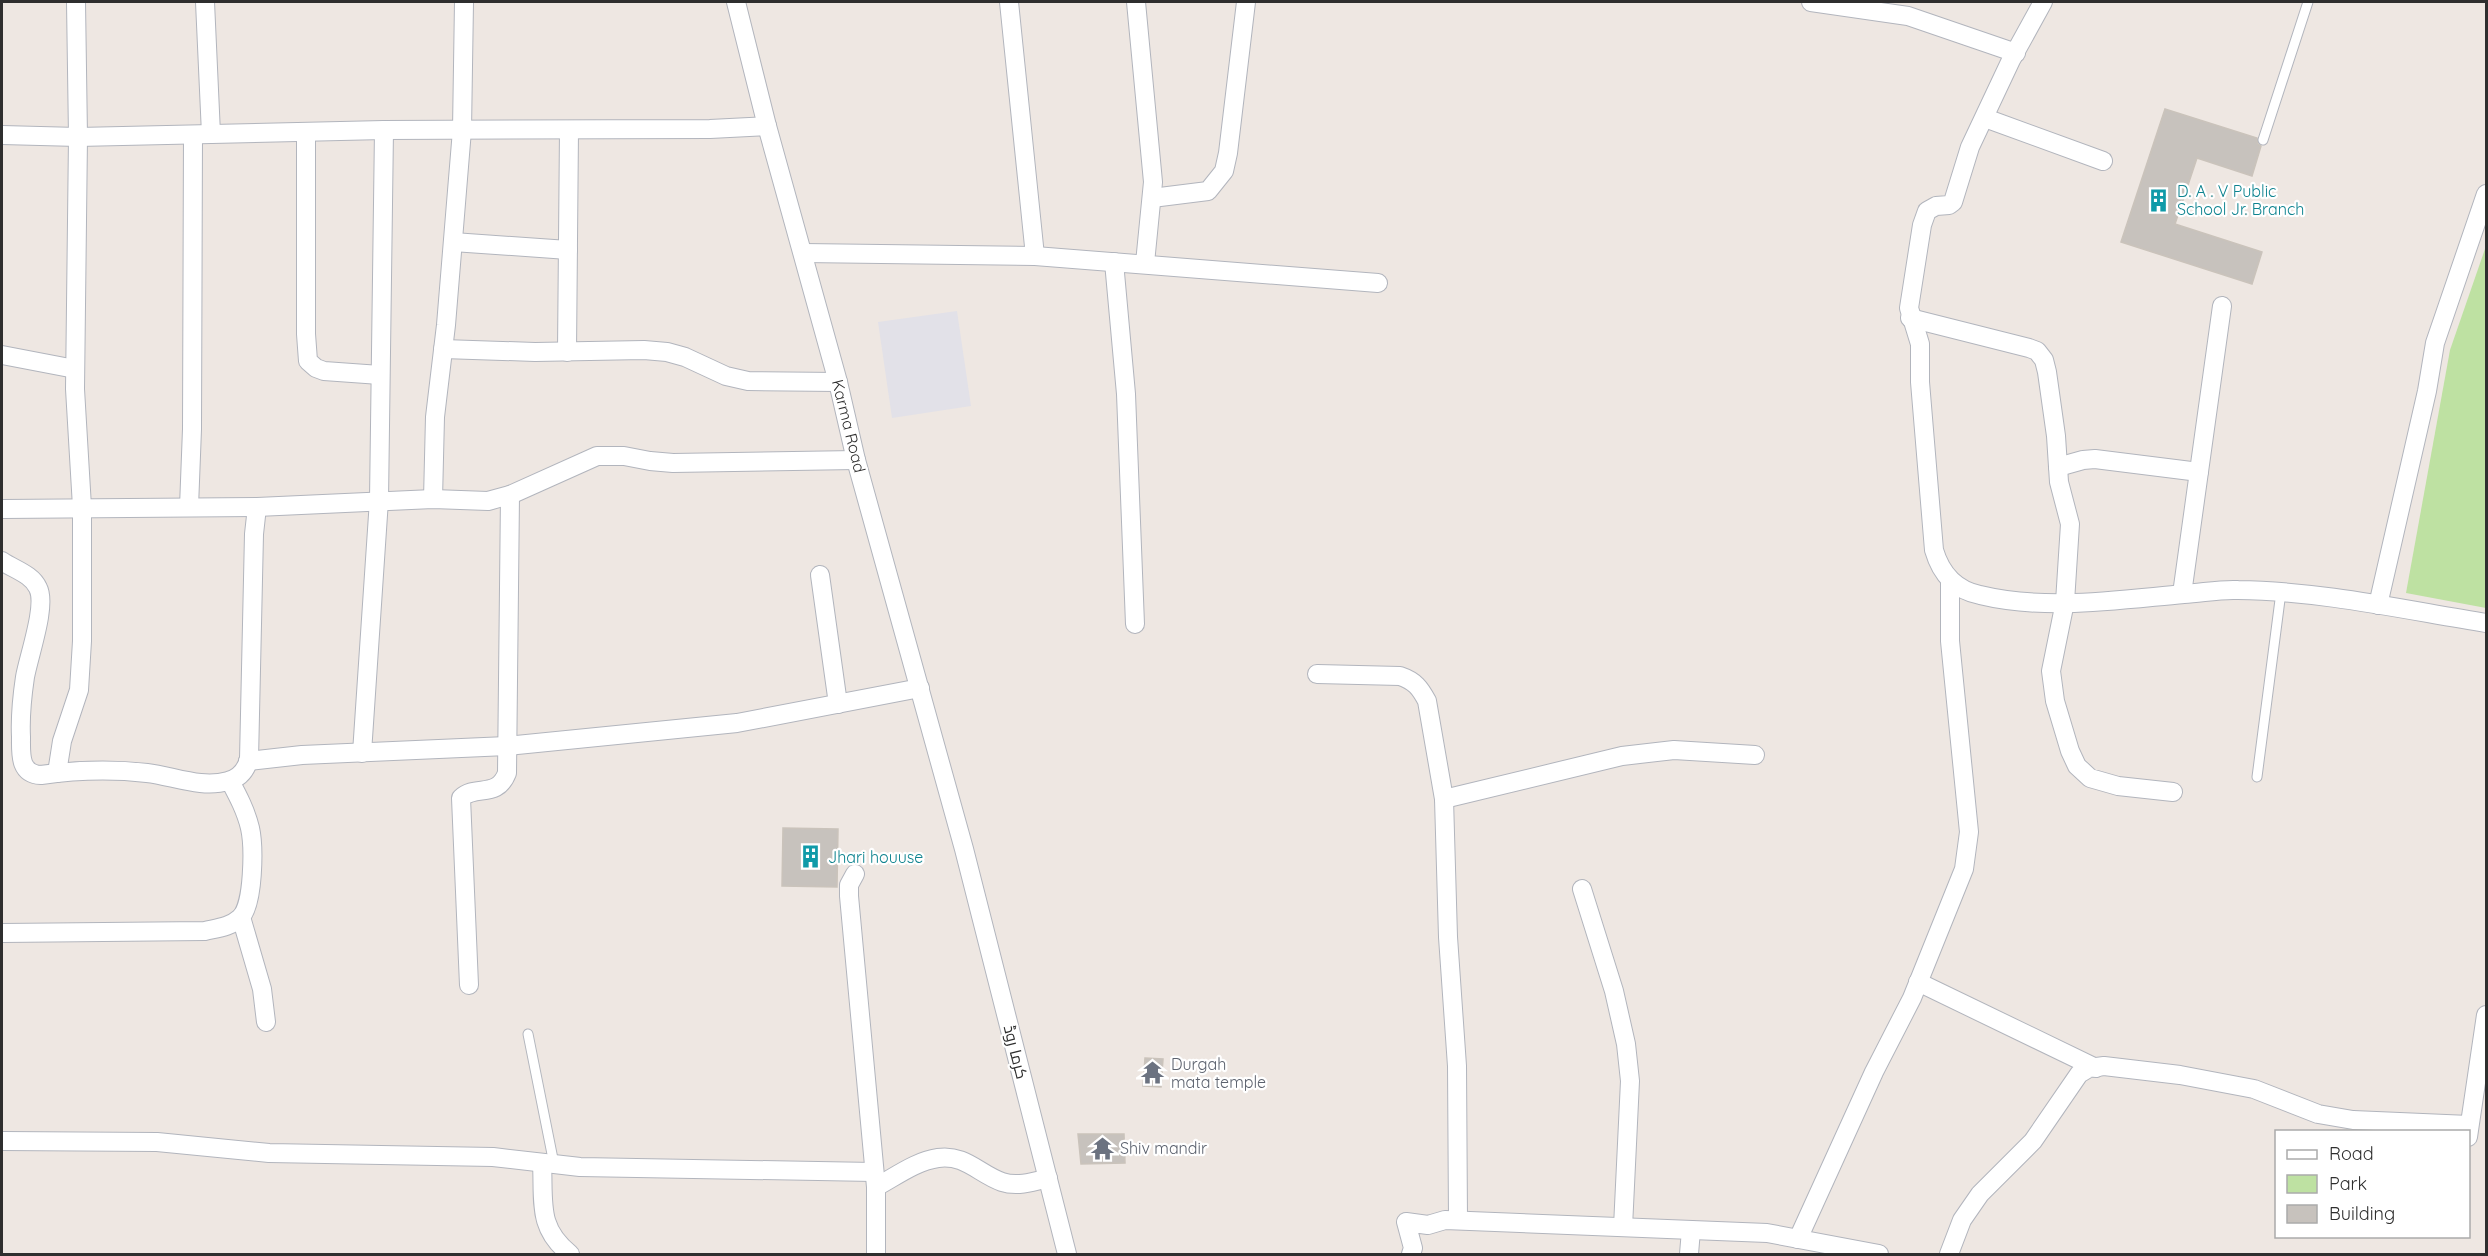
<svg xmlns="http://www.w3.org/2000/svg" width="2488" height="1256" viewBox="0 0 2488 1256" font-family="Quicksand,Cairo,sans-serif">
<rect width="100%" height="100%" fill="#eee7e2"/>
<polygon fill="#e2e1e8" points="957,311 971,406 892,418 878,322"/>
<polygon fill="#bee1a2" points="2486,246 2486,608 2406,593 2450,350"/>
<g fill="#c7c2bd" stroke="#cac3bb" stroke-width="1.5">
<polygon points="2165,109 2257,138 2258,144 2261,146 2252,176 2197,158 2175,224 2262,252 2252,284 2121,242"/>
<polygon points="783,828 838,829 837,887 782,886"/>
<polygon points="1145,1058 1163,1059 1161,1087 1143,1086"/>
<polygon points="1078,1134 1124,1134 1125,1163 1081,1164"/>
</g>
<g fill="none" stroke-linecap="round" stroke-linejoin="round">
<defs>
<g id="lane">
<polyline points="2263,140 2308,2"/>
<polyline points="2257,777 2281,592"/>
<polyline points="528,1034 554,1164"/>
</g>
<g id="street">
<polyline points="205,2 211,134"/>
<polyline points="736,2 767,126 838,382 856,460 964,849 1067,1254"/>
<polyline points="1009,2 1035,256"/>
<polyline points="1136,2 1153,182 1145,263"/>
<polyline points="1811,2 1908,16 2016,53"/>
<path d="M2043 2 2011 60 1970 147 1953 202 1949 205 1936 206 1927 211 1922 225 1909 308 1920 344V382L1934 550C1941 574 1955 590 1980 595 2046 611 2117 600 2184 594 2202 593 2220 589 2238 590 2321 591 2405 610 2486 623"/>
<polyline points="1985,118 2103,161"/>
<polyline points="306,132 306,334 308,361 316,368 324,371 380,375"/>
<polyline points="2,135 78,137 384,130 710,129 767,126"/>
<polyline points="1152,198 1208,191 1224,171 1228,153 1246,2"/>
<polyline points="453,242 568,250"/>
<polyline points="803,253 1035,256 1378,283"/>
<polyline points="1114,262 1126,394 1135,624"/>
<polyline points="1910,318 2029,348 2037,351 2044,360 2047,372 2056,436 2059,482 2070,524 2065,602 2051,671 2055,701 2070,751 2077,766 2090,778 2118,786 2173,792"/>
<polyline points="443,349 535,352 644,350 667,352 685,357 726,376 748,381 838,382"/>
<polyline points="567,352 569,130"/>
<polyline points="2,355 75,369"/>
<polyline points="2058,467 2083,460 2095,459 2199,472"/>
<polyline points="433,499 435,417 446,325 462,130 464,2"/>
<polyline points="189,507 192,429 193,135"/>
<polyline points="2,509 257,507 433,499 488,501 510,495 597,456 624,456 650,461 673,463 856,460"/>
<path d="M2 561C13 569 32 574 38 588 47 605 29 655 25 677 22 697 20 717 21 737 21 754 19 774 41 775 76 770 112 769 147 773 173 776 202 789 228 781 240 778 246 770 249 759L254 534 257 507"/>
<polyline points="820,575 838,704"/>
<polyline points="2182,594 2222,306"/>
<polyline points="2378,605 2427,391 2435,343 2486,194"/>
<path d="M1317 674 1400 676C1415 681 1420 688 1427 701L1444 799 1448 937 1457 1066 1458 1220"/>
<polyline points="362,753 379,500 384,130"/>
<polyline points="248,761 302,755 507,746 737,723 920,688"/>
<polyline points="57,773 62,741 79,690 82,641 82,507 75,389 78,137 76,2"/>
<polyline points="1444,799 1622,756 1674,750 1755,755"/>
<polyline points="855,874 849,885 849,896 876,1187 876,1254"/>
<polyline points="1582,889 1614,991 1626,1044 1630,1081 1623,1227"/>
<polyline points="241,917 262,989 266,1022"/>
<path d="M2 933 205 931C218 928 230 927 240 918 254 905 254 846 250 828 246 811 238 796 230 781"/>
<polyline points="1918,982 2096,1068"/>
<path d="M469 985 461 798C476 784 497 799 507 773L510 495"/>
<polyline points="2468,1137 2486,1015"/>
<polyline points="2,1141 157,1142 269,1153 493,1157 580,1167 874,1172"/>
<path d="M542 1163C544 1202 537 1228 570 1254"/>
<path d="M876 1187C895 1177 916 1161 938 1158 965 1154 979 1174 1002 1182 1017 1187 1033 1182 1048 1178"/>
<polyline points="1798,1239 1874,1072 1912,998 1964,869 1969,832 1950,641 1950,580"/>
<polyline points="1411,1254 1413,1248 1406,1222 1428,1225 1445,1220 1767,1233 1879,1254"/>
<polyline points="1689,1254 1691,1230"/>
<polyline points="1949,1254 1962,1220 1980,1194 2033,1141 2079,1074 2089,1068 2104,1066 2180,1075 2254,1089 2318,1114 2353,1120 2469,1125"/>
</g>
</defs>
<use href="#lane" stroke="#b2b5bd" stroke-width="11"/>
<use href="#street" stroke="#b2b5bd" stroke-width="20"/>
<use href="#lane" stroke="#fff" stroke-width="9"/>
<use href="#street" stroke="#fff" stroke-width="18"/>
</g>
<defs>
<symbol id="building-bare" viewBox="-9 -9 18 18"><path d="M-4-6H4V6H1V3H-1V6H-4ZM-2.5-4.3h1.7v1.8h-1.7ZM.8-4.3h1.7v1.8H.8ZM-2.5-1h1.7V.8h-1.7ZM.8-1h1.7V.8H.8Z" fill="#0f9aa8" stroke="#fff" stroke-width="2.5" paint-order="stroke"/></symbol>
<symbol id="temple-bare" viewBox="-9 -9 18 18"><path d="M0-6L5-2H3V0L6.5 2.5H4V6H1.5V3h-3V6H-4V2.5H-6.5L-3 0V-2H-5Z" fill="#6b7280" stroke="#fff" stroke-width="2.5" paint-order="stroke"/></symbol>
</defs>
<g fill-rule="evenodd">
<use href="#building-bare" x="2142" y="184" width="33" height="33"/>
<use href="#building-bare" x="794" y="840" width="33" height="33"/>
<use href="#temple-bare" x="1136" y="1056" width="33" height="33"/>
<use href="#temple-bare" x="1086" y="1132" width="33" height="33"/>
</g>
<g text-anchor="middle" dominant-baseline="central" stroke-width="4.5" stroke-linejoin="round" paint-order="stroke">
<g font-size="16" fill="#0d838f" stroke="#fff" text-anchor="start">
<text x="2177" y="191">D. A . V Public<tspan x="2177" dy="18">School Jr. Branch</tspan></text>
<text x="828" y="857">Jhari houuse</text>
</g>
<g font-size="16" fill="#2e2e2e" stroke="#fff">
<text transform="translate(849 426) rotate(76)">Karma Road</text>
<text transform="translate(1016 1052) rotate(76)">کرما روڈ</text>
</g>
<g font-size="16" fill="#5b616d" stroke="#fff" text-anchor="start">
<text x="1171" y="1064">Durgah<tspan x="1171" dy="18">mata temple</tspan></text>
<text x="1120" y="1148">Shiv mandir</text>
</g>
</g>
<rect width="2488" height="1256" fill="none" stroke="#2e2e2e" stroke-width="6"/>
<rect x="2275" y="1130" width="195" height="108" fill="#ffffff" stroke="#ababab" stroke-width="1.5"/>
<rect x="2287" y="1150" width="30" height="9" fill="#ffffff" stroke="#ababab" stroke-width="1.5"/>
<text x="2329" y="1160" font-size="18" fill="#2e2e2e">Road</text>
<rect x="2287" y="1175" width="30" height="18" fill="#bee1a2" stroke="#ababab" stroke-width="1.5"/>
<text x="2329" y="1190" font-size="18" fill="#2e2e2e">Park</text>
<rect x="2287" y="1205" width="30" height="18" fill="#c7c2bd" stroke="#ababab" stroke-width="1.5"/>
<text x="2329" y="1220" font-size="18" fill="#2e2e2e">Building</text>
</svg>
